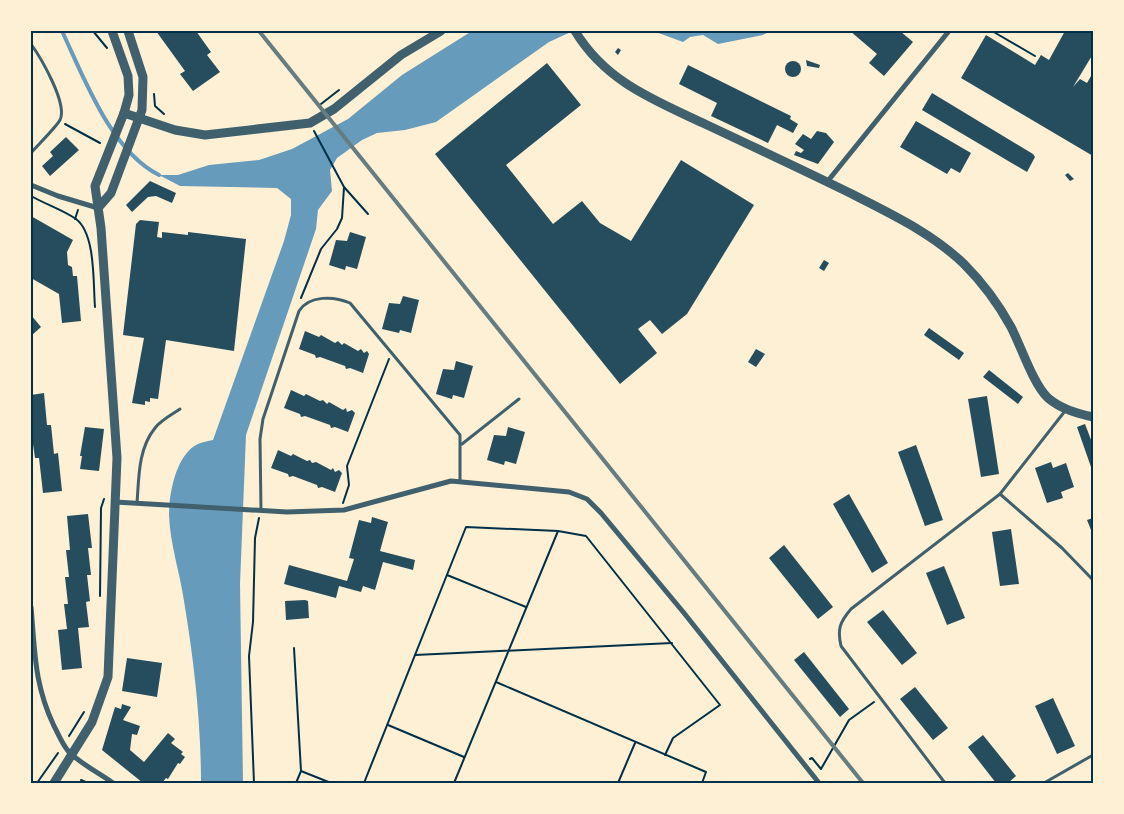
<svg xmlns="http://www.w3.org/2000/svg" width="1124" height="814" viewBox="0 0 1124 814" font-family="'PT Sans',sans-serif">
<rect width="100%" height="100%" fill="#fdf0d5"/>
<g fill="#669bbc">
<path d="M472 31H573L549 42 436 122 405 130 377 133 362 140 337 158 330 170 332 191 318 210 316 229 246 435 240 584 243 783H201C201 722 194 661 184 601 180 573 170 544 169 515 169 494 176 454 198 444 202 442 208 441 213 440L284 241 291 215V199L277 188 180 186 159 175H178L209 165 259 160 292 149 348 119 402 75Z"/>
<polygon points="653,31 770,31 763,35 718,44 703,35 690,37 683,42"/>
</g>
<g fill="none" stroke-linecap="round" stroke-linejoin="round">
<path stroke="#669bbc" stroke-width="4" d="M62 31C84 78 111 151 159 175"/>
</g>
<g fill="#264d5e">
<polygon points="156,31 196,31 211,52 207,55 220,72 193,91 180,74 185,71"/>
<polygon points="850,31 900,31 913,42 884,76 869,63 877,54"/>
<polygon points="1065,31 1093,31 1093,54 1073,87 1080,79 1087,83 1091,76 1093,77 1093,156 961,78 986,35 1035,65 1041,55 1049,60"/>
<polygon points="618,48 621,50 618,55 615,52"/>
<polygon points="806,60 820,65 819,68 807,66"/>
<circle cx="793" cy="69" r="8"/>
<polygon points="547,63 581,105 506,165 553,224 582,201 600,223 631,241 681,160 754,205 687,314 662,334 650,320 638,329 657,353 620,384 435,154"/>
<polygon points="688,65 791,116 790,119 798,124 793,133 777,125 768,143 711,116 717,103 679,84"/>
<polygon points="932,93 1033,154 1035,157 1027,172 922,110"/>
<polygon points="916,121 971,153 960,173 951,168 947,174 900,147"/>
<polygon points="817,131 826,133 834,142 818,164 794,155 796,151 801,153 804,150 795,144 803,134 811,139"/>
<polygon points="66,137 79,150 50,176 42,166 53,156 50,152"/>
<polygon points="1068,173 1074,179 1070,181 1065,175"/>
<polygon points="150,181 176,193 172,203 156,196 148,197 132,212 126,205"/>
<polygon points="31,216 73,240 67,252 68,265 72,267 73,276 77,276 81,321 62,323 59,294 31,278"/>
<polygon points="140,220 159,222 157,237 162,238 162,232 188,235 188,232 246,239 234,351 166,340 158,399 150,398 150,402 145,401 145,405 132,403 144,338 123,335 136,224"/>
<polygon points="350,232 366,237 357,269 346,266 345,270 329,265 336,240 347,241"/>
<polygon points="824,260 829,263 824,271 819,268"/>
<polygon points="403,296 419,300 411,333 400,330 399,333 382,329 389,303 400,304"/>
<polygon points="31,315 41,327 31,336"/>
<polygon points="929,328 964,353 959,360 924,335"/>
<polygon points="305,331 319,337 321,335 335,343 338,341 342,345 344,343 358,351 361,349 364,353 367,351 369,354 363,373 350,368 346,369 345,366 320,357 316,358 315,355 299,349"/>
<polygon points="756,349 765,354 756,367 748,362"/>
<polygon points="456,361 473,366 464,398 453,395 452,399 436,394 443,369 454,370"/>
<polygon points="989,370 1023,397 1018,404 983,377"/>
<polygon points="291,390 304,396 306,394 320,401 323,400 327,404 329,402 343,410 346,408 347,412 352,410 355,413 348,432 335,427 331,428 330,425 305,416 301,417 300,414 284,408"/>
<polygon points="44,393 47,425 51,425 54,454 58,453 62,491 43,493 39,458 35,458 31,430 31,395"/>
<polygon points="987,396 999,474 981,477 968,399"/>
<polygon points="1085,424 1093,445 1091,467 1077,427"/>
<polygon points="85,427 104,429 99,471 80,469 82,456 80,456"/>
<polygon points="508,427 525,432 516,464 505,461 504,465 487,460 494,435 506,436"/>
<polygon points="916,445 943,520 925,526 898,452"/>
<polygon points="278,450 291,456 293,454 307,461 310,460 312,463 316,462 331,470 333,468 335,472 339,470 342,473 335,492 322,487 318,488 317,485 293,476 289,477 288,474 271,468"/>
<polygon points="1051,462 1053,468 1066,463 1074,487 1061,492 1063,498 1047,503 1035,468"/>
<polygon points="849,494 888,563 872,573 833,504"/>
<polygon points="88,514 92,548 88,548 91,575 87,575 90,601 86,602 89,627 78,628 82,668 62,670 58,630 67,629 64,604 68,604 65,577 69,577 66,550 70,550 67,516"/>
<polygon points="372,517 388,522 380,551 415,560 413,570 383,562 375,590 363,586 361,592 339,586 336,598 284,584 289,565 347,581 354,559 349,558 359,520 371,523"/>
<polygon points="1093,518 1093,535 1087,520"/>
<polygon points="1011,529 1019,584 1000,586 992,532"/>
<polygon points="784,545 833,607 818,619 769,558"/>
<polygon points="944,566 965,618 947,625 926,573"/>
<polygon points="305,600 308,601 309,618 286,620 285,601"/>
<polygon points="883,610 917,653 902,665 867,622"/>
<polygon points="804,652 849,709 840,717 794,660"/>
<polygon points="127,658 162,663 157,697 122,691"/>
<polygon points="915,687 948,728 933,740 900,699"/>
<polygon points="1053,698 1075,746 1057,754 1035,706"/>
<polygon points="122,704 131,707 123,720 140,726 137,735 132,734 130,750 144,762 168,733 175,739 171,743 183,752 181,754 185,757 180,764 178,763 168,779 166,778 162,783 143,783 102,750 115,707 121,709"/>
<polygon points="983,735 1016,776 1008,783 996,783 968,747"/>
</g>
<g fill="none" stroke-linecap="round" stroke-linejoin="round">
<g stroke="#003049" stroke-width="2">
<polyline points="93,31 107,48"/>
<polyline points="992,31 1035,56"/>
<polyline points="154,94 155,106 164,114"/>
<polyline points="321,104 339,90"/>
<polyline points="65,124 100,143"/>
<polyline points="314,131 344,187 368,214"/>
<path d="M31 196C45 204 63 210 76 219 96 234 93 284 95 307"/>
<polyline points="75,219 78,210"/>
<polyline points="301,298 321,249 337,229 342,218 344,187"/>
<polyline points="343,503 349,485 347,466 389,359"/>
<polyline points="558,531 586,536 720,705 673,738 665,755"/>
<polyline points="447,575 526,607"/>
<polyline points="100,596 101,508 104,499"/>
<polyline points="294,648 301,771 296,783"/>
<polyline points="415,655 672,643"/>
<polyline points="496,682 706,772 702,783"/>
<polyline points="388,725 464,757"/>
<polyline points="69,736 84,712"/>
<polyline points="810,759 812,758 821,769 849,720 874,702"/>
<polyline points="301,771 331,783"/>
<polyline points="81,780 88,783"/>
<polyline points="37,783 58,753"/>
<polyline points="254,783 249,656 253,622 255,538 259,518"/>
<polyline points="364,783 466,527 558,531 454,783"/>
<polyline points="618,783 635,743"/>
</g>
<g stroke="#3f606c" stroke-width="3">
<path d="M31 44C41 58 68 104 60 120 57 126 37 146 31 153"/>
<polyline points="462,444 519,399"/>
<polyline points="1000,494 1062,548 1093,580"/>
<path d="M137 503C139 477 138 449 155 428 161 420 173 414 180 409"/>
<path d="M261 511 260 439 263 419 299 311C309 295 334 296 350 303L460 435V481"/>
<path d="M945 783 841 646C837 629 840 622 851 609L1000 494 1065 411"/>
<polyline points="1044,783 1093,755"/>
</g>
<g stroke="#3f606c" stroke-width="5">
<polyline points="827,182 949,31"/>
<polyline points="31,185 58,196 98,208"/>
<polyline points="115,502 287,512 344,510 451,481 569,492 587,499 601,513 684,613 819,783"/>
<path d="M31 607C35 651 34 684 54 726 59 735 62 744 69 752 81 764 99 773 113 783"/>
</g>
<g stroke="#3f606c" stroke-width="9">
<path d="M575 31C606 82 654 100 705 124 754 147 803 170 852 194 891 214 932 233 964 264 982 282 999 305 1011 327 1021 346 1033 384 1048 398 1061 409 1076 413 1093 417"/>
<polyline points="124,113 175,130 205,135 310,123 334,109 401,55 441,31"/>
<polyline points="98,208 111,193 142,110 143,77 128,31"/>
<polyline points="54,783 92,722 108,677 117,458 101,228 95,186 124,113 129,95 128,76 112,31"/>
</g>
<polyline stroke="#657d81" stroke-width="4" points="259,31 863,783"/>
</g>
<rect width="1124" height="814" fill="none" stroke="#fdf0d5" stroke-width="65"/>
<rect x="32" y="32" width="1060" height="750" fill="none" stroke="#003049" stroke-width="2"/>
</svg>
